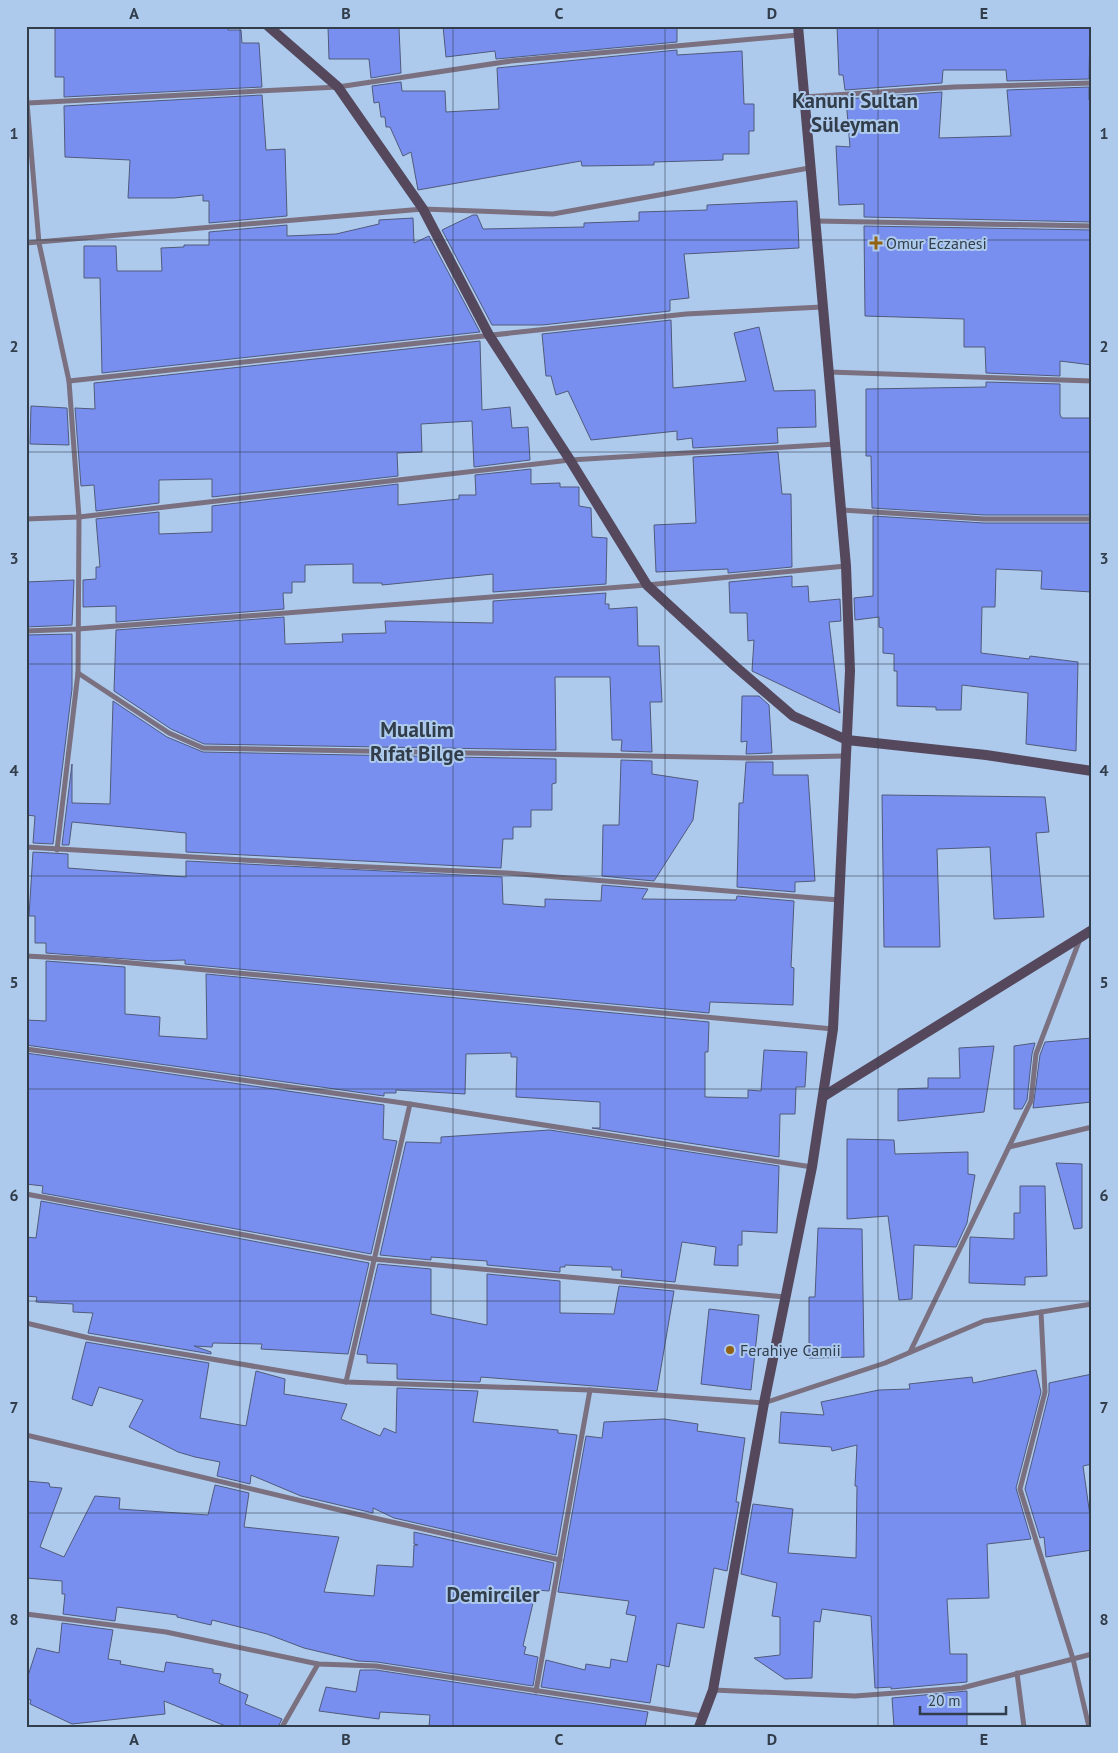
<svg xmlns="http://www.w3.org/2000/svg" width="1118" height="1753" viewBox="0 0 1118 1753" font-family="'PT Sans',sans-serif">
<rect width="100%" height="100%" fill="#adcaec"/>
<g fill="#798fef" stroke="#505a7c">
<polygon points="55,26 229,26 228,30 241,30 242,43 259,43 262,87 64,97 64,77 55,77"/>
<polygon points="328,26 399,28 401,73 371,78 369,59 329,59"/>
<polygon points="443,26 677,26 677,42 496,59 495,51 446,57"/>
<polygon points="837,26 1090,26 1089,79 1007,81 1006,70 943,70 942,83 845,90 843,75 839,75"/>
<polygon points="677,50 677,55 742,51 744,104 754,104 754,131 749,131 749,154 723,154 723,160 654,162 654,165 582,166 581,161 418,190 411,152 403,156 390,127 386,127 385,117 381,117 379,102 374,103 372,86 401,82 402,91 445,91 446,112 499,109 497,68"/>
<polygon points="1089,87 1089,100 1092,100 1092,222 864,217 864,204 839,205 836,146 850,147 846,99 942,92 939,138 1011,136 1007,90"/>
<polygon points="262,95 266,150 285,149 287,216 209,223 209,201 203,201 203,195 174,198 128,198 130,160 65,157 64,106"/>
<polygon points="797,201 799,248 684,254 689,298 670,300 670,311 542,325 492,325 442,230 473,215 477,215 483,229 584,227 584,223 639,221 639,212 707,210 707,205"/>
<polygon points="413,218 414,243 429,236 480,332 102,373 100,278 84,278 84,246 116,246 117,271 162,271 161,248 184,247 184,245 209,245 209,232 287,225 287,236 336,234 379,224 379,220"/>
<polygon points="864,226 1092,230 1092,365 1060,361 1060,376 986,373 985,347 964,347 964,319 865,316"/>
<polygon points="671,320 673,388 746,381 734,333 759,327 774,391 815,390 816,427 777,428 778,443 693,448 692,438 677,440 677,431 591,440 568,391 556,395 551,376 546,376 542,334"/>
<polygon points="480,341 482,410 510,407 512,428 528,427 530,460 474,467 472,421 421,424 422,452 397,453 398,476 212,497 212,479 159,480 159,503 96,511 94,485 81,486 75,408 95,409 94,383"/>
<polygon points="986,382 1060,384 1060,415 1062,418 1092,418 1092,515 984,515 872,508 871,456 866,456 866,389 986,387"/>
<polygon points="31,406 67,408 69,445 30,444"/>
<polygon points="778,452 782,494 791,494 792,567 728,573 728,569 656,572 654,525 696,523 693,457"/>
<polygon points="531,469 531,484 560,483 560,487 579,487 579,506 591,508 592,537 607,538 606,584 493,592 493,574 382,585 382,583 353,583 353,564 305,565 305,582 292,582 292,593 283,593 284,609 116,622 116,606 83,607 83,580 96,579 96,567 100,567 96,519 159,512 159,534 212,532 212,506 398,484 398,505 459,499 459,495 476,495 475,475"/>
<polygon points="873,516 984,523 1092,523 1092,592 1041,589 1042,571 996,569 995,607 982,607 981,653 1029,659 1030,656 1078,662 1076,751 1026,744 1028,693 962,685 961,710 936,710 936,707 897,706 897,671 894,671 894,654 883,653 883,628 879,627 879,617 855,620 854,598 873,596"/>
<polygon points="792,576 792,587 808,586 809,602 840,599 841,621 829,622 840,713 752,671 754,640 748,641 747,613 730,613 729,582"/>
<polygon points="74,580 72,625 26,627 26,582"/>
<polygon points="606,593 605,604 609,604 609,609 637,607 638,646 659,646 662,702 650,702 652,752 621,751 622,740 612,740 610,677 555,677 556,750 204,744 171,729 114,691 116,630 284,617 285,644 343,642 342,634 386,633 385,621 493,623 493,601"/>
<polygon points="72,634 72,689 53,844 33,843 35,816 26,815 26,635"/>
<polygon points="742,696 759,696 769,705 772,753 746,754 747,741 741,742"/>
<polygon points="113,701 167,737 203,752 556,759 556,783 552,784 552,810 531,810 531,827 513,827 513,839 503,839 501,868 186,852 186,833 72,822 69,845 62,845 72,764 72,803 110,804"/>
<polygon points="621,760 652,761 652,774 698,781 693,820 654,881 602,876 603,825 619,825"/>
<polygon points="746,762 773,762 773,775 808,775 815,881 795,882 795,892 737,887 739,803 743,803"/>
<polygon points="882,795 1045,797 1049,832 1036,833 1044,917 994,919 990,847 937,849 940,947 884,947"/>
<polygon points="33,852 68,854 68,868 186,877 186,861 502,877 503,904 545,907 545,899 601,901 602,885 648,889 642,899 736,900 737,896 794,901 791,967 794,968 793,1005 710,1002 709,1013 185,964 185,960 154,961 46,953 46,943 35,943 35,916 29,916"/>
<polygon points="46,961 125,967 125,1014 160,1017 159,1036 207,1039 206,974 709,1022 708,1052 705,1052 705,1097 748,1098 748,1090 761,1091 764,1050 807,1052 805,1087 796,1087 795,1114 780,1114 779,1157 592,1128 600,1128 600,1102 516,1097 517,1057 511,1057 511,1053 466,1054 465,1094 396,1090 396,1093 384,1093 384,1096 26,1045 26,1020 46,1021"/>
<polygon points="1092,1038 1092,1102 1033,1108 1040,1055 1045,1042"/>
<polygon points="1035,1043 1032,1054 1027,1100 1022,1109 1014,1109 1014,1046"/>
<polygon points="994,1046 984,1112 898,1121 898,1089 928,1088 928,1078 960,1078 959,1048"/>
<polygon points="26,1053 384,1105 383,1139 397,1141 371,1254 42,1193 43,1186 26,1184"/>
<polygon points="550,1130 779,1166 777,1233 742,1231 742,1245 738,1245 738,1266 714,1265 716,1247 682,1242 675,1282 621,1277 622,1270 612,1270 612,1267 565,1265 565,1267 560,1267 560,1272 487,1265 487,1261 431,1257 431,1260 380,1255 406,1142 441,1143 441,1137"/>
<polygon points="847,1139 894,1140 895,1154 968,1152 968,1174 975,1175 967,1223 956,1247 914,1245 912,1299 899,1300 888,1216 847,1219"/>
<polygon points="1056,1163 1082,1164 1082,1228 1074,1229"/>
<polygon points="1020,1186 1045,1186 1047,1276 1025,1277 1025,1285 969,1283 970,1237 1014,1239 1014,1213 1020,1213"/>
<polygon points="41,1201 369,1263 348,1354 261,1349 262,1344 213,1343 212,1347 194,1346 211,1352 211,1354 88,1333 93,1313 73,1312 73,1304 36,1302 37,1297 26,1296 26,1237 36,1238"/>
<polygon points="818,1228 862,1229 864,1357 809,1358 809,1297 815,1297"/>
<polygon points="378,1264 431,1269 431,1314 487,1325 487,1274 560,1281 560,1313 614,1314 619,1286 674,1291 657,1391 481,1377 480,1382 397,1379 397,1364 367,1363 367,1355 357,1354"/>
<polygon points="709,1309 759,1315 751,1390 701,1384"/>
<polygon points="86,1342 209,1363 200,1418 246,1426 256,1371 285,1379 284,1394 347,1404 341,1419 380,1436 384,1428 396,1433 397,1388 478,1391 473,1422 558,1430 558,1433 577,1435 556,1555 394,1518 373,1508 373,1513 301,1496 251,1475 250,1484 217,1476 220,1462 195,1457 178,1452 129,1427 143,1400 99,1387 92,1406 72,1399"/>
<polygon points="1036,1370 1041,1392 1016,1488 1031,1539 987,1544 989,1598 947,1599 950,1654 967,1654 967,1682 891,1689 891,1687 875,1688 871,1616 822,1609 820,1622 814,1621 812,1678 785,1679 754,1658 780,1655 780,1617 772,1616 777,1583 741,1574 753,1504 793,1509 788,1553 856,1558 857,1486 855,1486 857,1445 832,1451 831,1447 779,1443 781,1412 824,1415 821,1402 879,1390 910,1389 909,1384 972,1377 973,1383"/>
<polygon points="1092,1374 1092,1464 1083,1466 1092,1530 1092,1550 1046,1557 1044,1537 1040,1538 1025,1489 1049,1393 1049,1383"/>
<polygon points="664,1419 698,1424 697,1431 745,1438 736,1502 739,1502 727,1571 714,1568 704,1628 677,1623 669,1667 657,1664 650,1703 541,1687 546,1660 585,1670 586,1664 610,1668 611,1659 627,1662 636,1616 626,1614 629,1601 558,1592 586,1436 602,1438 604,1422"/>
<polygon points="26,1481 49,1483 50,1487 62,1488 40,1547 64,1557 95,1496 120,1498 119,1509 208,1515 215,1485 249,1493 244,1527 339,1537 324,1592 374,1596 377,1565 413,1567 414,1545 418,1545 414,1544 414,1532 554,1563 549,1591 536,1590 523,1646 526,1647 524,1654 538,1657 533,1686 377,1662 358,1661 304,1648 267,1634 212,1620 211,1625 177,1617 177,1615 117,1607 115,1621 63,1614 65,1594 62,1594 62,1581 26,1578"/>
<polygon points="62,1623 113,1630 108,1659 121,1661 120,1664 164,1672 166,1662 213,1669 213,1673 221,1674 219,1683 248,1695 245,1704 282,1719 278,1727 228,1727 164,1701 165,1714 72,1724 30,1704 31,1700 26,1699 26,1682 37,1648 59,1653"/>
<polygon points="360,1670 376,1670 648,1712 645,1727 429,1727 430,1715 380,1712 379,1719 319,1711 326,1687 356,1692"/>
<polygon points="967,1691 967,1727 894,1727 892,1698"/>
</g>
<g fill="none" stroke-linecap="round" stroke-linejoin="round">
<g stroke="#7a7080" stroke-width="5">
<polyline points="26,91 39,243 69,381 79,517 78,673 57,850"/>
<polyline points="804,97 954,87 1092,83"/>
<polyline points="28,103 338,87 511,61 798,35"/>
<polyline points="816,221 1092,226"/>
<polyline points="26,243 423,209 553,214 809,168"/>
<polyline points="829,372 1092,381"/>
<polyline points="69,381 686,314 822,307"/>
<polyline points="842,510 984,519 1092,519"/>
<polyline points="26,519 79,517 570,460 836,444"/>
<polyline points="26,631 78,629 647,585 846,566"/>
<polyline points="78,673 169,733 203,748 748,758 845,756"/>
<polyline points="26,847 346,866 507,873 839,900"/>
<polyline points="26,956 100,960 833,1029"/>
<polyline points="26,1049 410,1104 812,1167"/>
<polyline points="1009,1147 1092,1127"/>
<polyline points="26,1194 373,1259 785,1297"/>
<polyline points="1041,1312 1045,1392 1020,1489 1073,1659 1089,1727"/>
<polyline points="26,1323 89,1338 346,1382 590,1390 764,1403 885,1363 984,1321 1092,1304"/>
<polyline points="910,1352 1031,1101 1036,1054 1080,939"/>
<polyline points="346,1382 410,1104"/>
<polyline points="26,1435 352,1513 560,1560"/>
<polyline points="26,1614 166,1632 318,1664 376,1666 703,1716"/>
<polyline points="1017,1673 1024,1727"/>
<polyline points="713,1690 855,1696 962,1688 1092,1654"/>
<polyline points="536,1691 590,1390"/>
<polyline points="282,1727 318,1664"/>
</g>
<g stroke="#55485d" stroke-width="10">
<polyline points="268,26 338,87 423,209 489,335 570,460 647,585 736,667 793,716 847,740 986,755 1092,771"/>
<polyline points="824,1096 1092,930"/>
<polyline points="699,1727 713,1690 764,1403 812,1167 833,1029 850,671 846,566 798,26"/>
</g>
</g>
<path fill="none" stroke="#323d4b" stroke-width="1" stroke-opacity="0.55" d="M240 26V1727M453 26V1727M665 26V1727M878 26V1727M26 240H1092M26 452H1092M26 664H1092M26 876H1092M26 1089H1092M26 1301H1092M26 1513H1092"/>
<g fill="#936213" stroke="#adcaec" stroke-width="2">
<path d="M873.5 235.5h5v5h5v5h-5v5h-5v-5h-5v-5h5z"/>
<circle cx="730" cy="1350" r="5"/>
</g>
<g text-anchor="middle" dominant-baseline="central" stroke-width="4" stroke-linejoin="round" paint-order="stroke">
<g font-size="16" fill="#323d4b" stroke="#adcaec" text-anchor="start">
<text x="886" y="243">Omur Eczanesi</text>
<text x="740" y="1350">Ferahiye Camii</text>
</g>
<g font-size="21" font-weight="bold" fill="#323d4b" stroke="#adcaec">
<text x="855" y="100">Kanuni Sultan<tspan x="855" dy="24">Süleyman</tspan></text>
<text x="417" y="729">Muallim<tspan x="417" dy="24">Rıfat Bilge</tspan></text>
<text x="493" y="1594">Demirciler</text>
</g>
</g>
<rect width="1118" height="1753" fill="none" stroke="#adcaec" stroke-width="55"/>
<path d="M920 1706v8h86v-8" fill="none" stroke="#323d4b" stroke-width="2.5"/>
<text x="928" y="1706" font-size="15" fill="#323d4b" stroke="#adcaec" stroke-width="4" paint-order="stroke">20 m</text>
<rect x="28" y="28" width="1062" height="1698" fill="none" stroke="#323d4b" stroke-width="2"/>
<g font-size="16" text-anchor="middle" font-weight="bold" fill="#323d4b">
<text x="134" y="19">A</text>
<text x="346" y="19">B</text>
<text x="559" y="19">C</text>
<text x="772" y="19">D</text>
<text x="984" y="19">E</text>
<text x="14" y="139">1</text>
<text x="1104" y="139">1</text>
<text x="14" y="352">2</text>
<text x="1104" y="352">2</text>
<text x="14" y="564">3</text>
<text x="1104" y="564">3</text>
<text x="14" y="776">4</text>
<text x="1104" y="776">4</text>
<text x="14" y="988">5</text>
<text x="1104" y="988">5</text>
<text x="14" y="1201">6</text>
<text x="1104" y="1201">6</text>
<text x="14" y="1413">7</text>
<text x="1104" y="1413">7</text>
<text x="14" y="1625">8</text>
<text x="1104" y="1625">8</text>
<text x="134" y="1745">A</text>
<text x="346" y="1745">B</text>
<text x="559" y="1745">C</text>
<text x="772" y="1745">D</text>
<text x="984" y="1745">E</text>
</g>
</svg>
